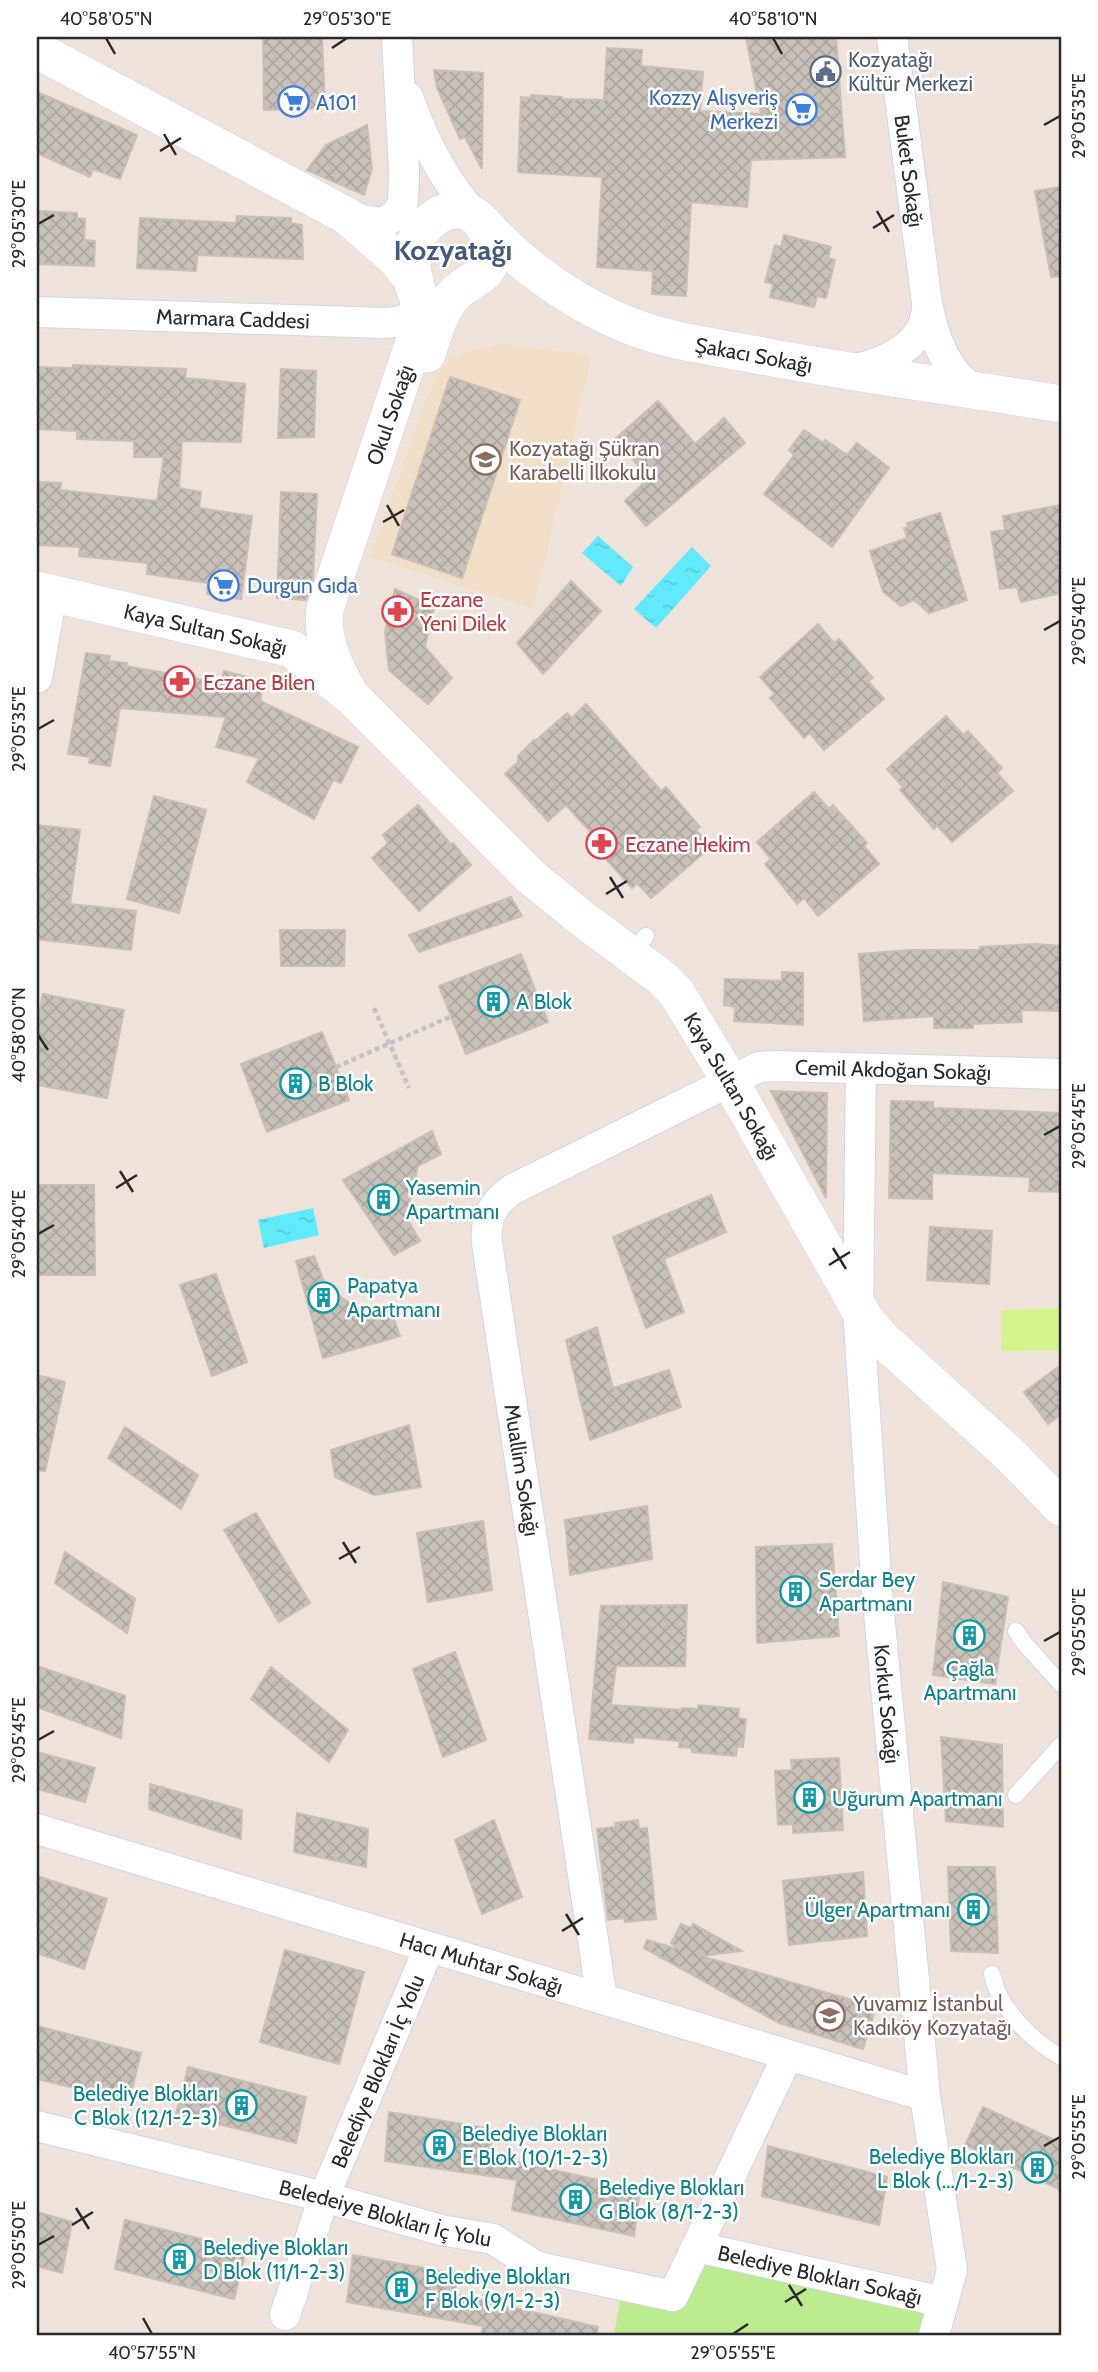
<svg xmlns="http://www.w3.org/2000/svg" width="1098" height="2372" viewBox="0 0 1098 2372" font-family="Cabin,sans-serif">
<defs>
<pattern id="water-ripples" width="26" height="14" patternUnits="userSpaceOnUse" patternTransform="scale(1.75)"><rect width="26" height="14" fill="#61e9fc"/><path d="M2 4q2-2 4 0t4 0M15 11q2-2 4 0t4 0" fill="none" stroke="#54c8d8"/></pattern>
<pattern id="building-cross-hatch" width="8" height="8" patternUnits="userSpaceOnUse" patternTransform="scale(1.75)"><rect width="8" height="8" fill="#c8c1b9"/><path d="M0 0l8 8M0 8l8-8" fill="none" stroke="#aca69f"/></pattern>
</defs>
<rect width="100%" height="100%" fill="#eee2da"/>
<polygon fill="#f1dec7" points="499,344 592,355 534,609 370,557 434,379 451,357"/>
<polygon fill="#bceb90" points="699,2259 926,2308 918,2335 614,2335 621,2295 678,2307"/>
<polygon fill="#d6f38b" points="1061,1308 1061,1350 1001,1351 1002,1310"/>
<g fill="url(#water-ripples)">
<polygon points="598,536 633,567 621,586 582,553"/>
<polygon points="692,547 711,566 656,628 634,609"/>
<polygon points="313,1208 319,1235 264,1248 258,1220"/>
</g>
<g fill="url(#building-cross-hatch)" stroke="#c9beb4" stroke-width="2">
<polygon points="263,37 322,37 325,108 264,110"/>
<polygon points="746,37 836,37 845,157 751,160 747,207 691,202 686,296 652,294 653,271 597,267 602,177 518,172 521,97 532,98 531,95 562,97 562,99 604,100 607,48 642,50 641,66 703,72 700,111 761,114"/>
<polygon points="434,70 483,73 482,169 465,137 460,139 437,88"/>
<polygon points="37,92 137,135 120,179 93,169 90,177 37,153"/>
<polygon points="367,125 372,169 364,195 307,170 326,145"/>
<polygon points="1061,187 1061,276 1051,277 1035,191"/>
<polygon points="37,211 77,213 77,218 85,219 84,240 95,241 94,266 37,264"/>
<polygon points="237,216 291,218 291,223 302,225 303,259 197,255 196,271 137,268 140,218 236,223"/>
<polygon points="784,235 831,247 828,258 835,260 826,298 817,296 814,307 770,297 773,284 765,282 775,245 781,247"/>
<polygon points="73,365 186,369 185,378 245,384 241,442 182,441 179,488 201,492 199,508 252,516 241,599 207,594 208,583 147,574 148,563 79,556 80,547 37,545 39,482 61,483 60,490 157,501 164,457 134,457 134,441 77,439 77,431 37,429 37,367 73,368"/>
<polygon points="281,369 316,371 314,437 278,438"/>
<polygon points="450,377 520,400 462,578 392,554"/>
<polygon points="658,401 695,444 724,418 745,443 646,526 625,501 649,478 615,439"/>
<polygon points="804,430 823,443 825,440 847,455 857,443 889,468 832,547 764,494 794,455 789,450"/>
<polygon points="281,492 317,494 313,579 306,600 277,598"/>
<polygon points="1061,505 1061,593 1021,602 1017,587 1000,589 991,532 1005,530 1003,516"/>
<polygon points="940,513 967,600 929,613 914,600 901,606 883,592 870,551 907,538 904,528 909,527 907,523"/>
<polygon points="571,581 601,611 543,674 517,643"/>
<polygon points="395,589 434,607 425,647 452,678 428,704 389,670 385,632"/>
<polygon points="818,624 834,643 839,639 873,678 868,681 884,699 824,750 810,733 804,738 770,698 775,694 760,677"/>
<polygon points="86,653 110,656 109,661 127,663 126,666 221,683 224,671 263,681 260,701 358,747 341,783 333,780 314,819 247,782 259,758 216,747 226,717 120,708 110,766 89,763 90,757 68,754"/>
<polygon points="586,704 661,791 666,787 700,827 696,830 711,847 651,898 637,883 632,888 597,849 602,845 566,805 548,821 505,774 518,762 518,756 534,740 535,741 567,713 572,718"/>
<polygon points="946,716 963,735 968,731 1002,768 997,773 1013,791 952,842 937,825 934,829 900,790 903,787 887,769"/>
<polygon points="814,792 829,809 833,805 867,843 864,846 879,864 818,916 804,898 797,904 765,864 771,859 757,842"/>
<polygon points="154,796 206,810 179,913 127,899"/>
<polygon points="418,805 451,845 453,843 471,865 419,911 372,858 388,843 383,835"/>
<polygon points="37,825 80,830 70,904 136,911 131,950 37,939"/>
<polygon points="511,897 522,916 419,952 409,935"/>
<polygon points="280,930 345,930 344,966 281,966"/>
<polygon points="1035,944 1061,946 1061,1011 1021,1010 1022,1022 973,1024 973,1028 934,1028 934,1016 864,1021 859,954 910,950 980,950 980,947"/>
<polygon points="521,954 548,1022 466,1054 439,986"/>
<polygon points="782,972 803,973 803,1025 734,1021 735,1007 724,1005 725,979 782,981"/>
<polygon points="43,994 124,1010 107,1098 37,1085 37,1025"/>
<polygon points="322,1032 349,1100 267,1132 241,1064"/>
<polygon points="771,1091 827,1093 826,1198"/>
<polygon points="891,1101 933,1102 933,1108 1061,1113 1061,1192 1029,1191 1030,1177 932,1173 932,1199 889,1198"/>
<polygon points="432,1131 441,1154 418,1166 406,1217 420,1241 394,1255 343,1180"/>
<polygon points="37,1185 94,1185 95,1275 37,1275"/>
<polygon points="711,1195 726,1232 664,1259 684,1312 646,1328 613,1237"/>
<polygon points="930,1227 992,1231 989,1284 927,1280"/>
<polygon points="314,1256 326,1286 366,1315 390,1308 400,1336 323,1358 296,1261"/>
<polygon points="216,1274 247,1362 212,1376 180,1285"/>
<polygon points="597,1327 613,1388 669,1370 681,1407 590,1440 566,1340"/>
<polygon points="1061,1365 1061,1414 1048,1424 1024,1392"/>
<polygon points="37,1375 65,1382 45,1471 37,1470"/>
<polygon points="409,1425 421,1487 374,1495 335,1477 331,1450"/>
<polygon points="125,1427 198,1475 181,1509 108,1458"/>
<polygon points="647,1506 652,1559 570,1575 565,1520"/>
<polygon points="256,1513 310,1603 279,1622 224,1530"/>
<polygon points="483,1521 492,1590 428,1602 417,1533"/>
<polygon points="832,1544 839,1636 757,1643 756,1547"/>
<polygon points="65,1552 135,1599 127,1633 55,1583"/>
<polygon points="943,1582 1008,1597 995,1684 933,1675"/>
<polygon points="687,1605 685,1666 616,1666 611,1705 682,1710 682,1708 698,1709 698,1705 739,1709 738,1718 746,1719 743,1747 737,1746 736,1756 692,1752 692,1748 679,1747 680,1741 634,1737 633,1743 589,1739 601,1606"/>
<polygon points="455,1652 486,1740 443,1757 413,1669"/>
<polygon points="37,1666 125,1696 121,1738 37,1707"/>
<polygon points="271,1667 348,1730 329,1762 251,1699"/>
<polygon points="941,1737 1002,1745 1003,1827 946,1821"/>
<polygon points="37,1752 95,1768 85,1802 37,1789"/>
<polygon points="839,1758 843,1830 793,1833 793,1824 778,1825 775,1771 792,1770 791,1760"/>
<polygon points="150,1784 242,1810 241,1839 149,1809"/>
<polygon points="297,1813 368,1829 366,1867 294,1852"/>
<polygon points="494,1820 522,1897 482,1914 455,1840"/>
<polygon points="638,1820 639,1829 647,1828 656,1919 625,1922 624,1918 608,1920 597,1829 616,1827 615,1823"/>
<polygon points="948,1867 995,1867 998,1953 951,1951"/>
<polygon points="863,1872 867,1936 789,1945 783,1881"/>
<polygon points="37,1876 107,1899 84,1969 37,1953"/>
<polygon points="681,1924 691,1928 693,1924 742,1951 701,1956 876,2007 863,2049 779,2023 644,1948 647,1940 674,1948 675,1946 671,1943"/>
<polygon points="285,1950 364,1972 339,2064 260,2042"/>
<polygon points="37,2026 141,2053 129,2101 37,2079"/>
<polygon points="188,2067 306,2097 296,2143 176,2114"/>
<polygon points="983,2107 1061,2143 1061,2190 965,2145"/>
<polygon points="389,2112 493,2129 490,2156 640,2189 634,2236 512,2210 517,2180 385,2161"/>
<polygon points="768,2146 887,2177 879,2225 762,2196"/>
<polygon points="37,2212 72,2222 62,2273 37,2266"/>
<polygon points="125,2220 246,2250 234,2299 115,2269"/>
<polygon points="353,2255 457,2274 455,2294 598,2327 597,2335 481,2335 483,2326 347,2302"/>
</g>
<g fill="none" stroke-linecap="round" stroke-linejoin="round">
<defs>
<g id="service">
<polyline points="631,955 646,936"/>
<polyline points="1016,1631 1024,1643 1061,1684"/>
<polyline points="1016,1795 1061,1745"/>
<path d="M992 1974C999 2009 1032 2041 1061 2057"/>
</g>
<g id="minor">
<path id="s1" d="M892 37 927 303C933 334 948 384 984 392"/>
<path d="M408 97C424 142 446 186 480 221"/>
<polyline points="344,213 362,220 382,223 395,216 403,203 404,172 397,37"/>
<path id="s2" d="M37 312 385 323C401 322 416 319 419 301"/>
<path d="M851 370C885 364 929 344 927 303"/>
<polyline points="37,678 52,593"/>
<path id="s3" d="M861 1070 858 1309 877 1592 925 2096 952 2270 934 2335"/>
<path id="s4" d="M37 1829 925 2096"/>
<path id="s5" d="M602 1999 487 1243C485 1219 492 1203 513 1189L759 1067 776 1066 1061 1074"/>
<path id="s6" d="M37 2126 324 2197 441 2230 493 2239 537 2267 673 2296 788 2055"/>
<path id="s7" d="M697 2247 943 2302"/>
<path id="s8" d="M285 2315 324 2197 429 1948"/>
</g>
<g id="tertiary">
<path d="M37 50 347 216 395 258 411 278 419 301 416 336 325 609C321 637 333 665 347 689"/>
<path id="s9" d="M417 290C415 280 411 270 411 259 411 237 434 209 458 210 475 210 485 226 496 237 533 274 580 306 628 325 667 341 710 346 752 354 854 374 958 387 1061 404"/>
<path d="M427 354C433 335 438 315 451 298 459 288 470 283 481 275 499 261 491 236 480 221"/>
<path id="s10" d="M37 590 292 649 353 698 531 877 584 920 662 978 676 992 730 1081 865 1319 881 1338 1007 1452 1061 1507"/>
</g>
</defs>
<use href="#service" stroke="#cfd6e5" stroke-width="18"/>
<use href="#minor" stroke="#cfd6e5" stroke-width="32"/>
<use href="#tertiary" stroke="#cfd6e5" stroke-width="38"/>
<g stroke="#c3c3c3" stroke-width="4.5" stroke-dasharray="5 3.5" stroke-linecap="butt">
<polyline points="374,1008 409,1088"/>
<polyline points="336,1067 452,1016"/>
</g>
<use href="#service" stroke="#fff" stroke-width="16"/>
<use href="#minor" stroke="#fff" stroke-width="30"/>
<use href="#tertiary" stroke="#fff" stroke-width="37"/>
</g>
<path fill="none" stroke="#2a2a2a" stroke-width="2.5" d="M106 38 115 54M773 38 782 54M332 48 347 38M1044 125 1060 116M164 134 176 155M160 151 181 138M877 211 889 232M38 224 54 215M873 228 894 215M387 505 399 526M383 522 404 510M1044 630 1060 621M38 729 54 720M610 877 623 898M606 894 627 881M38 1035 48 1050M1044 1135 1060 1126M120 1171 133 1192M116 1188 137 1175M38 1234 54 1225M833 1248 846 1269M829 1265 850 1252M343 1542 356 1563M339 1559 360 1547M1044 1641 1060 1632M38 1740 54 1731M566 1914 579 1935M562 1931 583 1918M1044 2146 1060 2137M76 2208 89 2229M72 2225 93 2212M38 2245 54 2236M789 2285 802 2306M785 2302 806 2289M143 2318 152 2334M733 2334 748 2324"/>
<defs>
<symbol id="civic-ring" viewBox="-11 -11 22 22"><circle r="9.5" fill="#fff" stroke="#5c6f8a" stroke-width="1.5"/><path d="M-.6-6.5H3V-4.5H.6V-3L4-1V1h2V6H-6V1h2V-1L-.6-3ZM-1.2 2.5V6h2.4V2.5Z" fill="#5c6f8a"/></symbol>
<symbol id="supermarket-ring" viewBox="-11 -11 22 22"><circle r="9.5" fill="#fff" stroke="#3f7fe0" stroke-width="1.5"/><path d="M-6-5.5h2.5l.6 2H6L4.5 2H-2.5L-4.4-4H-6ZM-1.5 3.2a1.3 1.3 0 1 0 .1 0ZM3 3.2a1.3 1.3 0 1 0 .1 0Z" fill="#3f7fe0"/></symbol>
<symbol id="school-ring" viewBox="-11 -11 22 22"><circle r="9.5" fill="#fff" stroke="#8d6e63" stroke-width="1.5"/><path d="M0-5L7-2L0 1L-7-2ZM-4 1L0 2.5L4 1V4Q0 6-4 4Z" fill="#8d6e63"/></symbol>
<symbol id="pharmacy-ring" viewBox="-11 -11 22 22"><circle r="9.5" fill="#fff" stroke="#e0444e" stroke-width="1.5"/><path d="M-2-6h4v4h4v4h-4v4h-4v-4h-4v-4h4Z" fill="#e0444e"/></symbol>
<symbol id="building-ring" viewBox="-11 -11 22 22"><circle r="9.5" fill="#fff" stroke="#0f9aa8" stroke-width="1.5"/><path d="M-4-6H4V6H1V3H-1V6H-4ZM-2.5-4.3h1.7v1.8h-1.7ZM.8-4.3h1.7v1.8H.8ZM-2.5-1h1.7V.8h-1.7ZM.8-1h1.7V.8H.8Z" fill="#0f9aa8"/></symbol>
</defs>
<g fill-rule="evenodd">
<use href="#civic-ring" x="808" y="54" width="35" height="35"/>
<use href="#supermarket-ring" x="276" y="84" width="35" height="35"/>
<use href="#supermarket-ring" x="784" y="92" width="35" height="35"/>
<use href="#school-ring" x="468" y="442" width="35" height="35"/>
<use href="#supermarket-ring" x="206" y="568" width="35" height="35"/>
<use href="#pharmacy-ring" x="380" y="594" width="35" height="35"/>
<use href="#pharmacy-ring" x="162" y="664" width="35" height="35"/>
<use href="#pharmacy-ring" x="584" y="826" width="35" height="35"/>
<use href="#building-ring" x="476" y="984" width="35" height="35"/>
<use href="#building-ring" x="278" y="1066" width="35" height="35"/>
<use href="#building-ring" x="366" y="1182" width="35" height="35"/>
<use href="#building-ring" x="306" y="1280" width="35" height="35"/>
<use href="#building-ring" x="778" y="1574" width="35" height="35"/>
<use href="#building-ring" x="952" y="1618" width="35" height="35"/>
<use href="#building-ring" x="792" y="1780" width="35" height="35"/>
<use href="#building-ring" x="956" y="1892" width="35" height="35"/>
<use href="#school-ring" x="812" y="1998" width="35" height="35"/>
<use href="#building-ring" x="224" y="2088" width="35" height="35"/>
<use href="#building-ring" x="422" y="2128" width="35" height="35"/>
<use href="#building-ring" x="1020" y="2150" width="35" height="35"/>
<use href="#building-ring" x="558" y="2182" width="35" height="35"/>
<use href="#building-ring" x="162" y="2242" width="35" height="35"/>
<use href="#building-ring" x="384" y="2270" width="35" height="35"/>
</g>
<g text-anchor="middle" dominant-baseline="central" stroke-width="5" stroke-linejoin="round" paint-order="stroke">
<g font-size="21" fill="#4e5e75" stroke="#fff" text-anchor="start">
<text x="848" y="59">Kozyatağı<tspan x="848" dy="24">Kültür Merkezi</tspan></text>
</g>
<g font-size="21" fill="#366cbe" stroke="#fff" text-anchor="start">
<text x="778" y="97" text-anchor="end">Kozzy Alışveriş<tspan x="778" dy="24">Merkezi</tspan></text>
<text x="316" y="102">A101</text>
<text x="247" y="585">Durgun Gıda</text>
</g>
<g font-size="21" fill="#2a2a2a" stroke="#fff">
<text stroke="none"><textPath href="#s1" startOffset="135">Buket Sokağı</textPath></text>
<text stroke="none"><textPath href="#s2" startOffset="196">Marmara Caddesi</textPath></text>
<text stroke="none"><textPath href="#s9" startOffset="443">Şakacı Sokağı</textPath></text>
<text transform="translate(390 415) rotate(-71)">Okul Sokağı</text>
<text stroke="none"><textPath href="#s10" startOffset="173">Kaya Sultan Sokağı</textPath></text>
<text stroke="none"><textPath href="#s5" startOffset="1237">Cemil Akdoğan Sokağı</textPath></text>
<text stroke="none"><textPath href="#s10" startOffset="887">Kaya Sultan Sokağı</textPath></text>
<text transform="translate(522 1470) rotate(81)">Muallim Sokağı</text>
<text stroke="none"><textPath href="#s3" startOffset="635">Korkut Sokağı</textPath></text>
<text stroke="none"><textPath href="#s4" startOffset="464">Hacı Muhtar Sokağı</textPath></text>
<text stroke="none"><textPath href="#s8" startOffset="261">Belediye Blokları İç Yolu</textPath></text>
<text stroke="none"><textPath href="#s6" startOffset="359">Beledeiye Blokları İç Yolu</textPath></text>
<text stroke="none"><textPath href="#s7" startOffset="126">Belediye Blokları Sokağı</textPath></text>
</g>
<g font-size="21" fill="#785e54" stroke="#fff" text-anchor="start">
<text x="509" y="448">Kozyatağı Şükran<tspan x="509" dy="24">Karabelli İlkokulu</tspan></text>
<text x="853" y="2003">Yuvamız İstanbul<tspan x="853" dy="24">Kadıköy Kozyatağı</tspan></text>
</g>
<g font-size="21" fill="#be3a42" stroke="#fff" text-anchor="start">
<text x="420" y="599">Eczane<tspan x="420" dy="24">Yeni Dilek</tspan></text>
<text x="203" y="682">Eczane Bilen</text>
<text x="625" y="844">Eczane Hekim</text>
</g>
<g font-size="21" fill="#0d838f" stroke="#fff" text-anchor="start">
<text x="516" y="1001">A Blok</text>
<text x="318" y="1083">B Blok</text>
<text x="406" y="1187">Yasemin<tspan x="406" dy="24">Apartmanı</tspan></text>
<text x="347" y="1285">Papatya<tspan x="347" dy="24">Apartmanı</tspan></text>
<text x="819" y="1579">Serdar Bey<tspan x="819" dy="24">Apartmanı</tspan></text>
<text x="970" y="1668" text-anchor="middle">Çağla<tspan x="970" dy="24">Apartmanı</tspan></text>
<text x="832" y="1798">Uğurum Apartmanı</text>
<text x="950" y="1909" text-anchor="end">Ülger Apartmanı</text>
<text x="218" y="2093" text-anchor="end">Belediye Blokları<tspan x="218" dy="24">C Blok (12/1-2-3)</tspan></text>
<text x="462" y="2133">Belediye Blokları<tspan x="462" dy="24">E Blok (10/1-2-3)</tspan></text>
<text x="1014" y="2156" text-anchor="end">Belediye Blokları<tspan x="1014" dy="24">L Blok (.../1-2-3)</tspan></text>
<text x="599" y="2187">Belediye Blokları<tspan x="599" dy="24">G Blok (8/1-2-3)</tspan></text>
<text x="203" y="2247">Belediye Blokları<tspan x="203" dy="24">D Blok (11/1-2-3)</tspan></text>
<text x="425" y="2276">Belediye Blokları<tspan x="425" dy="24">F Blok (9/1-2-3)</tspan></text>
</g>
<g font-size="28" font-weight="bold" fill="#455880" stroke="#fff">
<text x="453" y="250">Kozyatağı</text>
</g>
</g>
<rect width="1098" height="2372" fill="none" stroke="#ffffff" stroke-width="77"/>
<rect x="38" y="38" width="1022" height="2296" fill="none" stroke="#2a2a2a" stroke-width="2.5"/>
<g font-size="18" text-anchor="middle" fill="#2a2a2a">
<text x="106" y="25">40°58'05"N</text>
<text x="347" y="25">29°05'30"E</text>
<text x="773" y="25">40°58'10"N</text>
<text transform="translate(1079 116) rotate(-90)" y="6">29°05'35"E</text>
<text transform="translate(19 224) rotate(-90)" y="6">29°05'30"E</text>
<text transform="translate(1079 621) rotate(-90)" y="6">29°05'40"E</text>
<text transform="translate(19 729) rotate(-90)" y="6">29°05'35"E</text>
<text transform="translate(19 1035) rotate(-90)" y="6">40°58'00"N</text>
<text transform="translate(1079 1126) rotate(-90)" y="6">29°05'45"E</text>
<text transform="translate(19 1234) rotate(-90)" y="6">29°05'40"E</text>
<text transform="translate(1079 1632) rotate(-90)" y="6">29°05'50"E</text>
<text transform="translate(19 1740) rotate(-90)" y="6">29°05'45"E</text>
<text transform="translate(1079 2137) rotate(-90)" y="6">29°05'55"E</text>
<text transform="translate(19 2245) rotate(-90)" y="6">29°05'50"E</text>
<text x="152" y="2359">40°57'55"N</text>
<text x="733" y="2359">29°05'55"E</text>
</g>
</svg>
